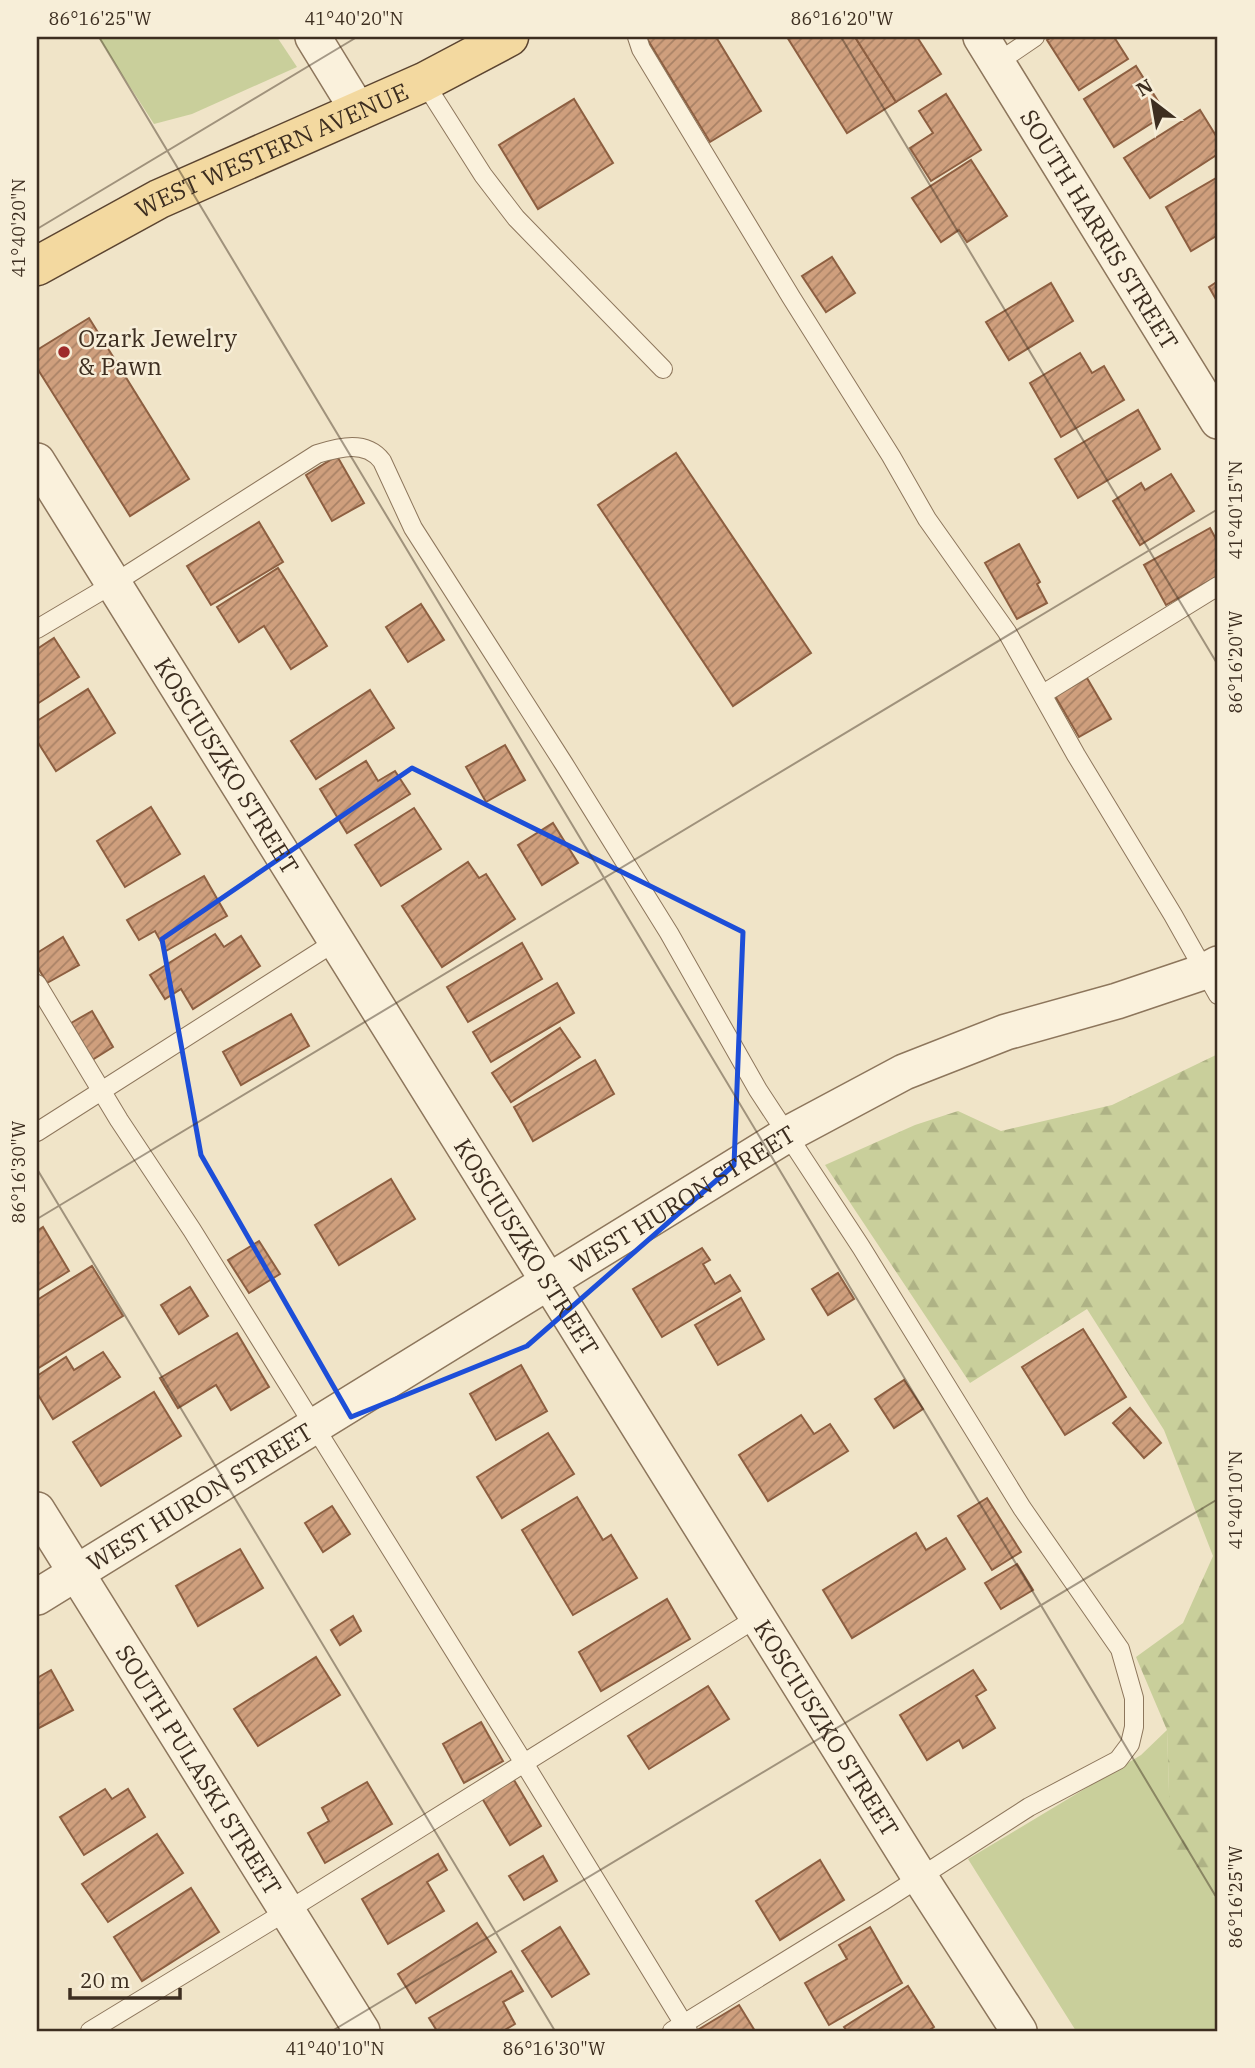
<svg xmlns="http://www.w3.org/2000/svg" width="1255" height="2068" viewBox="0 0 1255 2068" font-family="'IBM Plex Serif',serif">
<defs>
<pattern id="forest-firs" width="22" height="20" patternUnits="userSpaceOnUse" patternTransform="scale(1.75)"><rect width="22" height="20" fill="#c9cf9b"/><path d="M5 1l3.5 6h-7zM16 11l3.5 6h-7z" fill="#aeb285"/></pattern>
<pattern id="building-hatch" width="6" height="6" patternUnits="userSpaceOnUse" patternTransform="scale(1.75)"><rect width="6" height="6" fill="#cf9f7d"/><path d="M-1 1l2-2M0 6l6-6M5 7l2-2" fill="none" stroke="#a98266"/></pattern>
</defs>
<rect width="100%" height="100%" fill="#f0e4c8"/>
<g fill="#c9cf9b">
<polygon points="98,37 277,37 297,67 192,114 154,124"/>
<polygon points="1167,1730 1169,1791 1211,1896 1218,1897 1218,2031 1076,2031 968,1859 1141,1755"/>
</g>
<polygon fill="url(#forest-firs)" points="1218,1054 1218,1897 1211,1896 1175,1862 1169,1791 1167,1730 1136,1657 1183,1623 1213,1556 1164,1430 1087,1309 970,1383 825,1165 915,1125 958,1111 1001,1131 1112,1105"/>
<g fill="url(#building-hatch)" stroke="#8d5f41" stroke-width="2">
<polygon points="646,37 716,37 761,111 710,142"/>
<polygon points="787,37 855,37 896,102 847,133"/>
<polygon points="855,37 917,37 941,74 896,102"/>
<polygon points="1052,37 1114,37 1128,59 1079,90 1047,40"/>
<polygon points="1136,66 1166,114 1114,147 1084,99"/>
<polygon points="946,94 981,150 931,181 910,148 933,133 919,111"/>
<polygon points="574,99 613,163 538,209 499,145"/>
<polygon points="1200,110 1218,139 1218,154 1150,198 1124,158"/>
<polygon points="971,160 1007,216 967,242 959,230 941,242 912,198"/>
<polygon points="1218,177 1218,235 1191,251 1166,207"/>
<polygon points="832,257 855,293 826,312 802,276"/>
<polygon points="1218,281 1218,303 1209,287"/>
<polygon points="1051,283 1073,321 1009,360 986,322"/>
<polygon points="89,318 189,479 130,516 37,368 37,350"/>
<polygon points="1080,353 1092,373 1104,366 1124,400 1061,437 1030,383"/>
<polygon points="1138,410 1160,449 1078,498 1055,459"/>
<polygon points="676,453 811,653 733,706 598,505"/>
<polygon points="337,456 364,503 332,521 306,475"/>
<polygon points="1171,474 1194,511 1140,545 1113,501 1141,483 1145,490"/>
<polygon points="259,522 283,562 211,605 187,566"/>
<polygon points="1210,528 1218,543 1218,576 1166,605 1144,565"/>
<polygon points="1019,544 1040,582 1037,584 1047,603 1017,619 985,563"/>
<polygon points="278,568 327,646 291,669 264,626 239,642 217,607"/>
<polygon points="421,604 444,640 408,662 386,627"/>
<polygon points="54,638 79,677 37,704 37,649"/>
<polygon points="1087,678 1111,719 1079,737 1055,696"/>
<polygon points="88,689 115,733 56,771 37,741 37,721"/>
<polygon points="370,690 394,728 316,779 291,741"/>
<polygon points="505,745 525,780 486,802 466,767"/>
<polygon points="366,761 378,781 395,771 410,794 347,833 320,789"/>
<polygon points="151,807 180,854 125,887 97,841"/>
<polygon points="414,808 441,849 381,886 355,845"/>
<polygon points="553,823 578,863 542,885 518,845"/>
<polygon points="468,862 479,878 486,874 515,919 442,967 402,906"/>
<polygon points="204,876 227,916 166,951 155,931 139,940 127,920"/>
<polygon points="215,934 224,947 241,936 260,966 193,1009 181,989 165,999 150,975"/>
<polygon points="63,937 79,965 47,983 37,966 37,953"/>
<polygon points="522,943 542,979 468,1022 447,987"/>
<polygon points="557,983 574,1013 491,1062 473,1032"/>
<polygon points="92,1011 113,1047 92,1060 71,1023"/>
<polygon points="291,1014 309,1046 241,1085 223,1052"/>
<polygon points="560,1028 580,1057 511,1102 492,1073"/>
<polygon points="595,1060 614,1094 533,1141 514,1107"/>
<polygon points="391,1179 415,1219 339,1265 315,1225"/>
<polygon points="43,1227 69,1271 37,1291 37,1231"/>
<polygon points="259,1241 280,1274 249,1293 228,1260"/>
<polygon points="702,1248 710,1260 703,1264 715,1284 730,1275 740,1291 662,1337 633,1289"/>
<polygon points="92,1266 123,1316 37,1369 37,1300"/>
<polygon points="838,1273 854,1299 828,1315 812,1289"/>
<polygon points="190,1287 208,1316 179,1334 161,1305"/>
<polygon points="741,1298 764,1339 718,1365 695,1325"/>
<polygon points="1083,1329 1126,1397 1065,1435 1022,1367"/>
<polygon points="237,1333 269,1387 231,1410 216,1385 178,1408 160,1378"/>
<polygon points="103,1352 120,1377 53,1419 37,1393 37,1376 66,1357 74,1370"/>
<polygon points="521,1365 547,1411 496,1440 470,1394"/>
<polygon points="904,1380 923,1409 894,1428 875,1399"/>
<polygon points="154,1392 181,1436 101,1486 73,1442"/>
<polygon points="1130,1408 1161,1443 1144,1458 1113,1423"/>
<polygon points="801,1415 814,1434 830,1424 848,1451 768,1501 739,1455"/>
<polygon points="548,1433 574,1474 502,1518 477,1477"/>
<polygon points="577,1497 603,1540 611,1535 637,1578 573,1615 522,1530"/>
<polygon points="987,1498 1021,1552 992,1570 958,1516"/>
<polygon points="332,1506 350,1534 323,1552 305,1523"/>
<polygon points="916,1533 926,1550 946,1538 965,1569 852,1638 823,1590"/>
<polygon points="240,1549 263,1588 198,1626 176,1586"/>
<polygon points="1017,1564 1033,1590 1001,1609 985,1583"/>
<polygon points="667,1599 690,1639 601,1691 579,1652"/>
<polygon points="353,1616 361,1631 340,1645 331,1630"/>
<polygon points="316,1657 340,1695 258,1746 234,1709"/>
<polygon points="51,1670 73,1710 37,1729 37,1678"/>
<polygon points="973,1670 986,1690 976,1696 995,1728 963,1748 959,1740 927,1760 900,1715"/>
<polygon points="708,1686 729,1719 649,1769 628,1736"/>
<polygon points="481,1722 503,1761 464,1783 443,1744"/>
<polygon points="514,1780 541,1826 510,1845 482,1798"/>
<polygon points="367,1782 392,1824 325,1863 308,1833 329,1821 322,1808"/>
<polygon points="105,1789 112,1799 128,1789 145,1817 84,1855 60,1817"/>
<polygon points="157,1834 183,1873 108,1922 82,1884"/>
<polygon points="438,1854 447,1870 427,1882 444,1911 388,1944 362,1899"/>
<polygon points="543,1856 557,1881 524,1900 509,1876"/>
<polygon points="820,1860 844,1900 780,1940 756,1901"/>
<polygon points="191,1888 219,1932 142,1981 114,1937"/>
<polygon points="477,1923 496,1952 416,2003 398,1974"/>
<polygon points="560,1927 589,1974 552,1997 522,1951"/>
<polygon points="870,1927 902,1983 829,2025 805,1983 847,1959 839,1945"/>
<polygon points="511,1971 523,1991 503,2002 515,2024 503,2031 437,2031 429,2018"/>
<polygon points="908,1986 934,2027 928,2031 847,2031 844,2027"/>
<polygon points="739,2005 755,2031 696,2031"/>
</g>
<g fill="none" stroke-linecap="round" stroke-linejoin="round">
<defs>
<g id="service">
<polyline points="637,37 641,49 791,297 891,456 927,519 1007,632 1076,755 1173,915 1218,995"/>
<polyline points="997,63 1035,37"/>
<polyline points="424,82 483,175 516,218 663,369"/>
<path d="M37 629 113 584 317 454C340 447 366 440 382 461L413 528 564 764 669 933 758 1090 861 1247 1022 1508 1120 1649 1134 1698V1727L1130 1744 1118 1760 1029 1807 883 1901 672 2031"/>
<polyline points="1043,694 1218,586"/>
<polyline points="37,984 119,1120 192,1230 524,1763 688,2031"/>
<polyline points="37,1132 335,942"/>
<polyline points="90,2031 287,1911 758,1617"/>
</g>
<g id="minor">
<polyline points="313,37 359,112"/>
<path id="s1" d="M981 37 1218 421"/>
<path id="s2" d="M37 461 919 1876 1019 2031"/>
<path id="s3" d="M37 1510 362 2031"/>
<path id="s4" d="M37 1597 788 1134 904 1072 1006 1032 1117 1001 1203 972 1218 964"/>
</g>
<g id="primary">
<path id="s5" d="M37 266 159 199 424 82 509 37"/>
</g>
</defs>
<use href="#service" stroke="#8d765c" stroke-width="20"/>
<use href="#minor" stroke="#8d765c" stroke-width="38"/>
<use href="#primary" stroke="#5b4430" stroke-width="41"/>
<use href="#service" stroke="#faf1dc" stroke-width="18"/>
<use href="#minor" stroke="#faf1dc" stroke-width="35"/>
<use href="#primary" stroke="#f3d9a0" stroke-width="38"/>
</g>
<path fill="none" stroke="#1d4ed8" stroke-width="5" stroke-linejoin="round" d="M412 768 743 932 734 1165 527 1346 351 1417 201 1155 162 939Z"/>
<path fill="none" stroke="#3d2e20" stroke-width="2" stroke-opacity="0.45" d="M99 37 1218 1900M841 37 1218 665M37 229 357 37M37 1169 555 2031M37 1219 1218 509M332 2031 1218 1499"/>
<circle fill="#9e2a2b" stroke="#f7eed8" stroke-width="2.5" cx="64" cy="352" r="7"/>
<g text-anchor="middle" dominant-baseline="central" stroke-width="5" stroke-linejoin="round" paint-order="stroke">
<g font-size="24" fill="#3d2e20" stroke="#f7eed8">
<text stroke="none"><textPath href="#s5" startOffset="262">WEST WESTERN AVENUE</textPath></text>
<text stroke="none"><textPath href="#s1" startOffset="226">SOUTH HARRIS STREET</textPath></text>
<text stroke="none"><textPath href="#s2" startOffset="359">KOSCIUSZKO STREET</textPath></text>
<text stroke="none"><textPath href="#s4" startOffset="758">WEST HURON STREET</textPath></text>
<text stroke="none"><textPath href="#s2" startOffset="926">KOSCIUSZKO STREET</textPath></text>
<text stroke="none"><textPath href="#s4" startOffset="191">WEST HURON STREET</textPath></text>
<text stroke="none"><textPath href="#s2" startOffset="1493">KOSCIUSZKO STREET</textPath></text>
<text stroke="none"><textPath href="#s3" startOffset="306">SOUTH PULASKI STREET</textPath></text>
</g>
<g font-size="24" fill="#3d2e20" stroke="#f7eed8" text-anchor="start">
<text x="78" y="338">Ozark Jewelry<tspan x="78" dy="28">&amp; Pawn</tspan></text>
</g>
</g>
<rect width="1255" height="2068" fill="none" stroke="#f7eed8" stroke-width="77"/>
<g transform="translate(1153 102) rotate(329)" stroke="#f7eed8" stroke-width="5" paint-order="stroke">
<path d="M0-5L12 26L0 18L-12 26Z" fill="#3d2e20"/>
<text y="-10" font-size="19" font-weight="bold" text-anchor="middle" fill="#3d2e20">N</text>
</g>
<path d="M70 1988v10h110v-10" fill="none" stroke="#3d2e20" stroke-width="3.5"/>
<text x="80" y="1988" font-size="21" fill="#3d2e20" stroke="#f7eed8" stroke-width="5" paint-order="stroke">20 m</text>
<rect x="38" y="38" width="1178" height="1992" fill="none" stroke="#3d2e20" stroke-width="2.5"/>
<g font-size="18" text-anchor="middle" fill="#3d2e20">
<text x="100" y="25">86°16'25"W</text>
<text x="354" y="25">41°40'20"N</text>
<text x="842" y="25">86°16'20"W</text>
<text transform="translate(19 228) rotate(-90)" y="6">41°40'20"N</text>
<text transform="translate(1236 510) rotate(-90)" y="6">41°40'15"N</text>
<text transform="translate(1236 662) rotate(-90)" y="6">86°16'20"W</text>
<text transform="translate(19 1172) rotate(-90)" y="6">86°16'30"W</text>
<text transform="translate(1236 1500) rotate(-90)" y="6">41°40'10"N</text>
<text transform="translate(1236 1897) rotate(-90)" y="6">86°16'25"W</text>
<text x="335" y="2055">41°40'10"N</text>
<text x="554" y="2055">86°16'30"W</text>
</g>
</svg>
